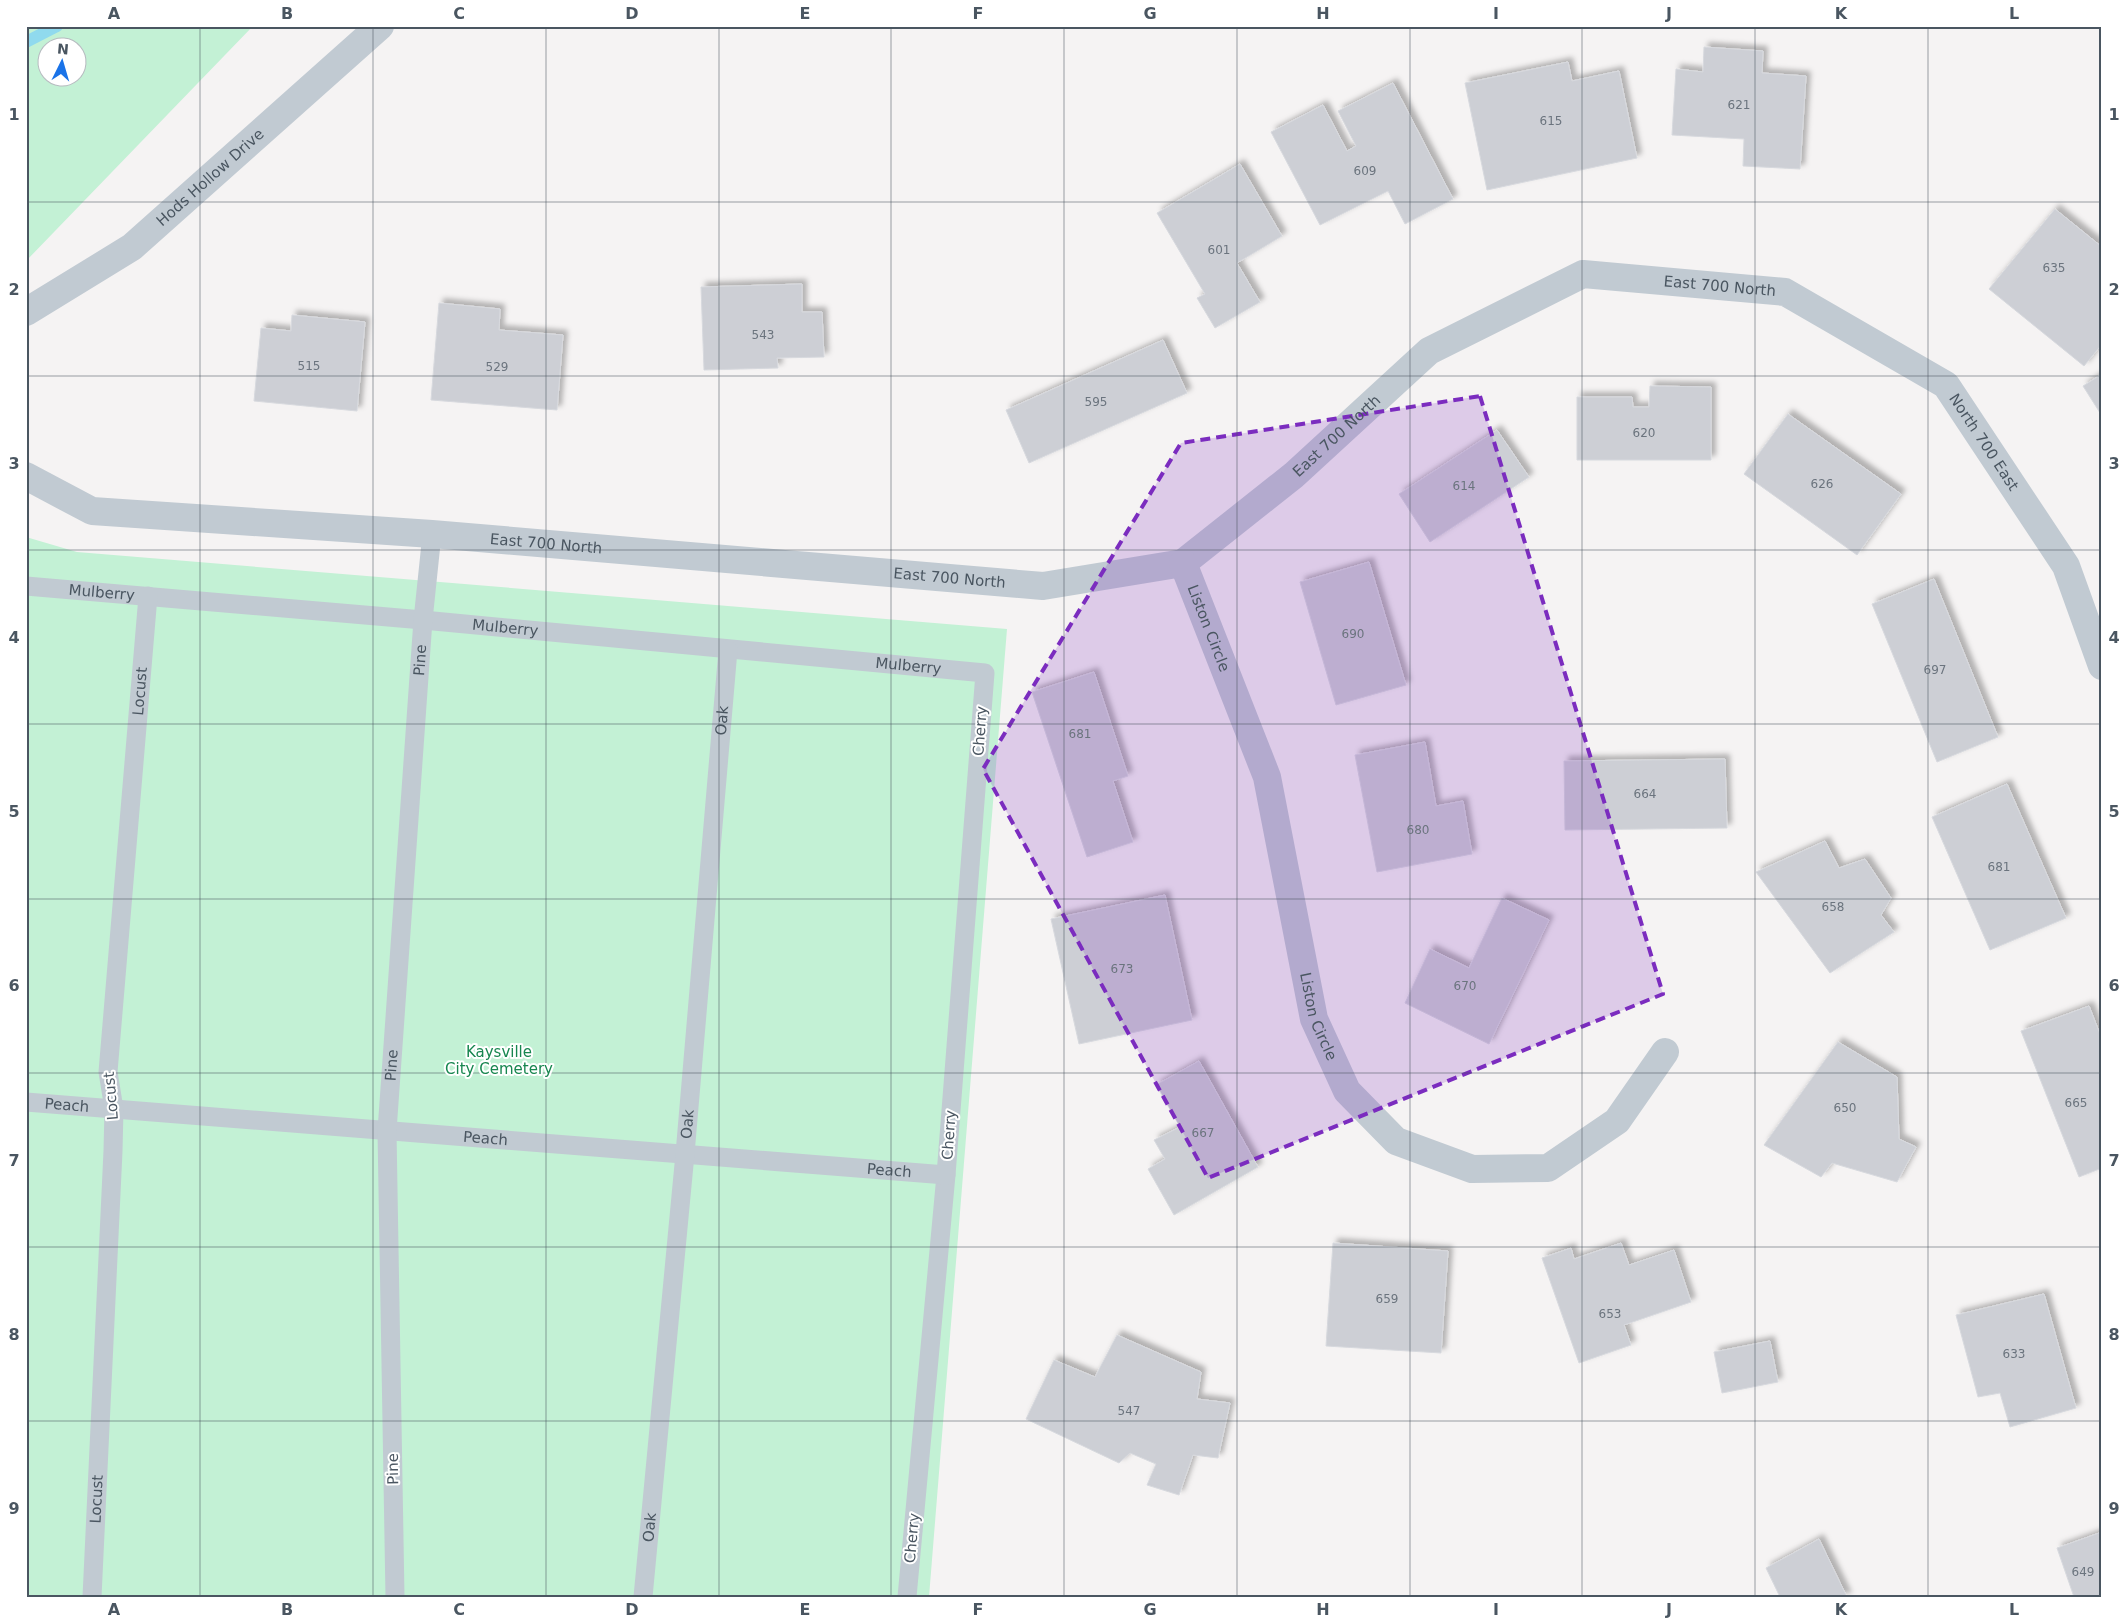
<svg xmlns="http://www.w3.org/2000/svg" width="2128" height="1623" viewBox="0 0 2128 1623" font-family="'DejaVu Sans',sans-serif">
<defs>
<filter id="shadow"><feDropShadow dx="4.5" dy="-4.5" stdDeviation="2.5" flood-color="#0004"/></filter>
</defs>
<rect width="100%" height="100%" fill="#f5f3f3"/>
<g fill="#c3f1d5" fill-rule="evenodd">
<path d="M26 26H253L26 261ZM48 48H78V78H48Z"/>
<polygon points="26,537 77,552 1007,629 929,1597 26,1597"/>
</g>
<g fill="none" stroke-linecap="round" stroke-linejoin="round">
<polyline stroke="#90daee" stroke-width="12" points="26,42 57,26"/>
</g>
<g fill="#cdcfd5" stroke="#d7d9de" filter="url(#shadow)">
<polygon points="1704,47 1763,51 1762,73 1806,76 1800,169 1743,166 1744,139 1672,135 1676,69 1703,72"/>
<polygon points="1568,62 1572,81 1619,71 1637,158 1487,190 1465,83"/>
<polygon points="1393,83 1453,199 1405,224 1388,191 1320,225 1271,132 1323,105 1347,151 1356,146 1338,111"/>
<polygon points="1240,164 1282,236 1237,263 1260,302 1215,328 1197,298 1205,294 1157,213"/>
<polygon points="2055,209 2102,247 2102,344 2084,366 1989,289"/>
<polygon points="802,284 802,312 822,312 824,357 777,358 778,368 704,370 701,287"/>
<polygon points="439,303 500,309 499,330 563,335 557,410 431,400"/>
<polygon points="292,315 365,322 357,411 254,401 261,328 291,331"/>
<polygon points="1163,340 1187,393 1029,463 1006,410"/>
<polygon points="2102,374 2102,416 2083,386"/>
<polygon points="1650,386 1711,387 1711,460 1577,460 1577,397 1632,397 1633,407 1649,407"/>
<polygon points="1788,414 1901,494 1857,555 1744,474"/>
<polygon points="1497,430 1529,477 1430,542 1399,494"/>
<polygon points="1369,562 1406,685 1336,705 1300,582"/>
<polygon points="1934,579 1998,737 1937,762 1872,604"/>
<polygon points="1094,672 1128,776 1113,781 1133,842 1087,857 1032,692"/>
<polygon points="1425,742 1436,806 1463,801 1472,854 1377,872 1355,755"/>
<polygon points="1725,759 1727,828 1565,830 1564,761"/>
<polygon points="2007,784 2066,918 1990,950 1932,817"/>
<polygon points="1825,841 1839,868 1865,859 1891,898 1881,915 1894,932 1830,973 1756,872"/>
<polygon points="1165,895 1192,1020 1079,1044 1051,919"/>
<polygon points="1502,898 1549,920 1489,1044 1405,1003 1430,949 1469,968"/>
<polygon points="2089,1006 2102,1039 2102,1168 2079,1177 2021,1031"/>
<polygon points="1838,1042 1897,1077 1899,1139 1916,1147 1897,1182 1832,1163 1821,1177 1764,1145"/>
<polygon points="1199,1061 1258,1167 1174,1215 1148,1169 1165,1159 1154,1140 1180,1127 1156,1085"/>
<polygon points="1333,1243 1448,1251 1441,1353 1326,1346"/>
<polygon points="1621,1243 1629,1265 1674,1250 1691,1302 1624,1325 1631,1345 1579,1363 1542,1258 1571,1248 1574,1259"/>
<polygon points="2044,1294 2076,1408 2010,1427 2000,1393 1978,1397 1956,1315"/>
<polygon points="1117,1335 1201,1372 1197,1399 1230,1403 1218,1458 1193,1455 1179,1495 1147,1485 1156,1464 1130,1453 1119,1463 1026,1419 1054,1360 1095,1377"/>
<polygon points="1770,1341 1778,1382 1722,1393 1714,1352"/>
<polygon points="2102,1532 2102,1597 2074,1597 2057,1548"/>
<polygon points="1819,1539 1847,1597 1780,1597 1766,1568"/>
</g>
<g fill="none" stroke-linecap="round" stroke-linejoin="round">
<g stroke="#c1cad2" stroke-width="19">
<path id="s1" d="M26 586 423 620 985 673 946 1175 907 1597"/>
<path id="s2" d="M26 1102 946 1175"/>
<path id="s3" d="M92 1597 113 1151 114 1109 108 1072 148 596"/>
<path id="s4" d="M395 1597 387 1131 423 620 432 534"/>
<path id="s5" d="M643 1597 685 1154 728 650"/>
</g>
<g stroke="#c1cad2" stroke-width="28">
<path id="s6" d="M26 312 132 247 380 26"/>
<path id="s7" d="M26 476 92 511 432 534 1043 586 1183 563 1294 475 1429 351 1583 274 1785 292 1946 385 2066 566 2102 666"/>
<path id="s8" d="M1183 563 1267 777 1314 1019 1347 1091 1396 1141 1472 1169 1548 1168 1617 1121 1665 1052"/>
</g>
</g>
<path fill="#7b2cbf" fill-opacity="0.2" stroke="#7b2cbf" stroke-width="4" stroke-dasharray="10 6" stroke-linejoin="round" d="M1480 396 1663 994 1208 1178 983 769 1181 443Z"/>
<path fill="none" stroke="#4a5661" stroke-width="1" stroke-opacity="0.55" d="M200 26V1597M373 26V1597M546 26V1597M719 26V1597M891 26V1597M1064 26V1597M1237 26V1597M1410 26V1597M1582 26V1597M1755 26V1597M1928 26V1597M26 202H2102M26 376H2102M26 550H2102M26 724H2102M26 899H2102M26 1073H2102M26 1247H2102M26 1421H2102"/>
<g text-anchor="middle" dominant-baseline="central" stroke-width="4" stroke-linejoin="round" paint-order="stroke">
<g font-size="12" fill="#6b747e">
<text x="1739" y="105">621</text>
<text x="1551" y="121">615</text>
<text x="1365" y="171">609</text>
<text x="1219" y="250">601</text>
<text x="2054" y="268">635</text>
<text x="763" y="335">543</text>
<text x="309" y="366">515</text>
<text x="497" y="367">529</text>
<text x="1096" y="402">595</text>
<text x="1644" y="433">620</text>
<text x="1822" y="484">626</text>
<text x="1464" y="486">614</text>
<text x="1353" y="634">690</text>
<text x="1935" y="670">697</text>
<text x="1080" y="734">681</text>
<text x="1645" y="794">664</text>
<text x="1418" y="830">680</text>
<text x="1999" y="867">681</text>
<text x="1833" y="907">658</text>
<text x="1122" y="969">673</text>
<text x="1465" y="986">670</text>
<text x="2076" y="1103">665</text>
<text x="1845" y="1108">650</text>
<text x="1203" y="1133">667</text>
<text x="1387" y="1299">659</text>
<text x="1610" y="1314">653</text>
<text x="2014" y="1354">633</text>
<text x="1129" y="1411">547</text>
<text x="2083" y="1572">649</text>
</g>
<g font-size="15" fill="#4a5661" stroke="#fff">
<text stroke="none"><textPath href="#s6" startOffset="229">Hods Hollow Drive</textPath></text>
<text stroke="none"><textPath href="#s7" startOffset="1805">East 700 North</textPath></text>
<text stroke="none"><textPath href="#s7" startOffset="1370">East 700 North</textPath></text>
<text stroke="none"><textPath href="#s7" startOffset="2125">North 700 East</textPath></text>
<text stroke="none"><textPath href="#s7" startOffset="530">East 700 North</textPath></text>
<text stroke="none"><textPath href="#s7" startOffset="935">East 700 North</textPath></text>
<text stroke="none"><textPath href="#s1" startOffset="76">Mulberry</textPath></text>
<text stroke="none"><textPath href="#s1" startOffset="481">Mulberry</textPath></text>
<text stroke="none"><textPath href="#s8" startOffset="70">Liston Circle</textPath></text>
<text stroke="none"><textPath href="#s4" startOffset="938">Pine</textPath></text>
<text stroke="none"><textPath href="#s1" startOffset="886">Mulberry</textPath></text>
<text stroke="none"><textPath href="#s3" startOffset="908">Locust</textPath></text>
<text stroke="none"><textPath href="#s5" startOffset="880">Oak</textPath></text>
<text transform="translate(980 731) rotate(-86)">Cherry</text>
<text stroke="none"><textPath href="#s8" startOffset="475">Liston Circle</textPath></text>
<text stroke="none"><textPath href="#s4" startOffset="532">Pine</textPath></text>
<text transform="translate(111 1096) rotate(-95)">Locust</text>
<text stroke="none"><textPath href="#s2" startOffset="41">Peach</textPath></text>
<text stroke="none"><textPath href="#s5" startOffset="475">Oak</textPath></text>
<text transform="translate(949 1135) rotate(-86)">Cherry</text>
<text stroke="none"><textPath href="#s2" startOffset="461">Peach</textPath></text>
<text stroke="none"><textPath href="#s2" startOffset="866">Peach</textPath></text>
<text transform="translate(393 1469) rotate(-91)">Pine</text>
<text stroke="none"><textPath href="#s3" startOffset="98">Locust</textPath></text>
<text stroke="none"><textPath href="#s5" startOffset="70">Oak</textPath></text>
<text transform="translate(912 1538) rotate(-85)">Cherry</text>
</g>
<g font-size="15" fill="#17864f" stroke="#fff">
<text x="499" y="1052">Kaysville<tspan x="499" dy="17">City Cemetery</tspan></text>
</g>
</g>
<rect width="2128" height="1623" fill="none" stroke="#ffffff" stroke-width="55"/>
<g transform="translate(62 62) rotate(5)"><circle r="24" fill="#ffffff" stroke="#b7bbc0"/>
<path d="M0-4L9 19L0 12L-9 19Z" fill="#1a73e8"/>
<text y="-8" font-size="14" font-weight="bold" text-anchor="middle" fill="#4a5661">N</text>
</g>
<rect x="28" y="28" width="2072" height="1568" fill="none" stroke="#4a5661" stroke-width="2"/>
<g font-size="16" text-anchor="middle" font-weight="bold" fill="#4a5661">
<text x="114" y="19">A</text>
<text x="287" y="19">B</text>
<text x="459" y="19">C</text>
<text x="632" y="19">D</text>
<text x="805" y="19">E</text>
<text x="978" y="19">F</text>
<text x="1150" y="19">G</text>
<text x="1323" y="19">H</text>
<text x="1496" y="19">I</text>
<text x="1669" y="19">J</text>
<text x="1841" y="19">K</text>
<text x="2014" y="19">L</text>
<text x="14" y="120">1</text>
<text x="2114" y="120">1</text>
<text x="14" y="295">2</text>
<text x="2114" y="295">2</text>
<text x="14" y="469">3</text>
<text x="2114" y="469">3</text>
<text x="14" y="643">4</text>
<text x="2114" y="643">4</text>
<text x="14" y="817">5</text>
<text x="2114" y="817">5</text>
<text x="14" y="991">6</text>
<text x="2114" y="991">6</text>
<text x="14" y="1166">7</text>
<text x="2114" y="1166">7</text>
<text x="14" y="1340">8</text>
<text x="2114" y="1340">8</text>
<text x="14" y="1514">9</text>
<text x="2114" y="1514">9</text>
<text x="114" y="1615">A</text>
<text x="287" y="1615">B</text>
<text x="459" y="1615">C</text>
<text x="632" y="1615">D</text>
<text x="805" y="1615">E</text>
<text x="978" y="1615">F</text>
<text x="1150" y="1615">G</text>
<text x="1323" y="1615">H</text>
<text x="1496" y="1615">I</text>
<text x="1669" y="1615">J</text>
<text x="1841" y="1615">K</text>
<text x="2014" y="1615">L</text>
</g>
</svg>
